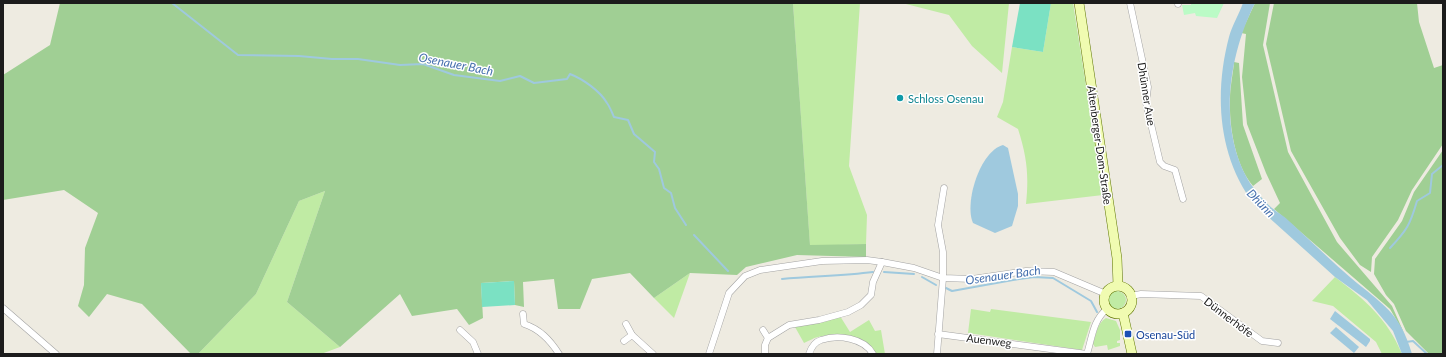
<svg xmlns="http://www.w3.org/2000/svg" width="1446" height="357" viewBox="0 0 1446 357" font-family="Lato,sans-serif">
<rect width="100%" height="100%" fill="#eeebe1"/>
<g fill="#c0eba4">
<polygon points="793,3 860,3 849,166 867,215 866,244 810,246"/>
<polygon points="902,3 1009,3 1002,73 972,46 949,15"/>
<path d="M1051 3H1073L1103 195 1026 204C1029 175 1027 157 1018 129L997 117 1003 102 1012 47 1043 52Z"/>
<polygon points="325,191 287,302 340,347 321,354 198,354 256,294 299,201"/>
<polygon points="690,273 674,318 654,298"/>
<path d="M1335 277C1365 300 1387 318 1402 354H1382L1376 342 1333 306 1312 301Z"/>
<circle cx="1117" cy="300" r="9"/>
<polygon points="971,309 990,312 991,309 1091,322 1082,350 968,333"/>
<path d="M840 316 850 332 869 320 875 331 881 330 885 354H875C865 335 838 331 818 337 813 338 809 341 804 343L795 327Z"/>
<path d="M1106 318 1116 321 1120 330V340L1117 341V343H1120V346L1108 350 1107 345 1095 347 1093 344C1096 335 1097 323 1106 318Z"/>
</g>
<g fill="#a0cf94">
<polygon points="60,3 793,3 810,245 866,244 866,257 797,255 746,267 737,275 690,273 654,298 630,273 592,279 580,309 558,309 554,279 523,282 524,307 515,305 514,281 481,283 483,318 469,325 457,309 412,316 400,294 340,347 287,302 325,191 299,201 256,294 198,354 191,354 142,304 107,294 89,317 78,306 84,285 85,248 98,213 64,190 3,200 3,75 50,45"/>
<polygon points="1255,3 1270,3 1263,45 1288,152 1337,242 1392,306 1404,333 1390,309 1274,209 1280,203 1266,173 1247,124 1242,77 1246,34 1241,33"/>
<polygon points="1274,3 1417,3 1419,22 1434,68 1443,65 1443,144 1412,190 1398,220 1372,257 1371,272 1360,265 1340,238 1291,151 1266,44"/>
<path d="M1234 62 1239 63 1243 125 1262 179 1253 186C1235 165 1229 126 1230 99 1230 87 1233 74 1234 62Z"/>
<polygon points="1443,150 1443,354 1429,354 1406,331 1394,304 1386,295 1374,274 1375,259 1402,221 1414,192"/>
</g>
<polygon fill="#bbfbc6" points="1191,3 1224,3 1217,18 1196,16 1195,13 1184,15 1182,5 1191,5"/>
<g fill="#7be1c3">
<polygon points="1020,3 1051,3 1043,52 1012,47"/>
<polygon points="514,281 515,305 482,307 481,283"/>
</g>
<g fill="#9fc9de">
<path d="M1243 3H1255C1229 55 1218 125 1247 178 1251 186 1265 202 1272 208 1278 213 1284 216 1289 221 1310 240 1330 260 1351 278 1382 304 1400 312 1412 354H1402L1393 331 1367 300 1335 277 1254 204C1218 157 1214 94 1229 37 1232 26 1239 14 1243 3Z"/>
<path d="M1003 145 1008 148 1018 194V206L1012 226 995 233 973 223C964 203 980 151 1003 145Z"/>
<polygon points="1335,311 1370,339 1370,341 1366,347 1330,319"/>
<polygon points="1336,327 1359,347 1354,353 1330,333"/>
</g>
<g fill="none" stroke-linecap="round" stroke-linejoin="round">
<g stroke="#9fc9de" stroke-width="2">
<path d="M172 3 238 55 299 56 332 59H358L400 65 423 64 454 75 500 81 520 76 534 83 567 79 570 74C583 79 600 91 607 103 610 107 612 113 614 117L628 120 634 134 655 152 654 162 659 169 664 188 671 193 675 208 686 225"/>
<polyline points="694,235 728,271"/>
<path d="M1390 248C1407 230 1410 225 1417 201L1430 193 1432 174 1443 165"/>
<polyline points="884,272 914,274"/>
<polyline points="922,277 936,285"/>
<path d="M782 279C812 276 842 276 873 272"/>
<polyline points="946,288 952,291 1013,280 1034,277 1053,278 1091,301 1097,312"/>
<polyline points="1406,342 1413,341 1427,354"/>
</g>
<defs>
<g id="minor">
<polyline points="1130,3 1148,87 1146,103 1160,162 1164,166 1175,170 1183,199"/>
<polyline points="1178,3 1178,4"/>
<polyline points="1131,296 1141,294 1201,296 1262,341 1278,343"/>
<polyline points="3,308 56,354"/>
<path d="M523 314 524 324C540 329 550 340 559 354"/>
<polyline points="626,324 632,335 653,354"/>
<polyline points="460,330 473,342 478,354"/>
<polyline points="763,330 768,338"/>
<polyline points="938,334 1087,354"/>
<polyline points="624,341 632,335"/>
<polyline points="765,353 765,345 768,338 789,325 819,320 848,312 861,305 871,295 873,282 882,262"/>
<polyline points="709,354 729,293 745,276 760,270 822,261 867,260 882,262 914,268 943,278 972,279 1026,271 1054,272 1106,294"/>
<path d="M809 354C811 348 814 342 821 340 838 334 864 338 873 354"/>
<polyline points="937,354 943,278 943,252 938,225 944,188"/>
<path d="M1087 354C1092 338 1093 320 1107 309"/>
</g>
<g id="secondary">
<polyline points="1079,3 1117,258 1118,286"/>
<circle cx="1118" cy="300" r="14"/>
<polyline points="1123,313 1132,354"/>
</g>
</defs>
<use href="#minor" stroke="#a3a3a3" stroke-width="7"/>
<use href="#secondary" stroke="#5d7501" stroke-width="10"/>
<use href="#minor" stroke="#fff" stroke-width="6"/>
<use href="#secondary" stroke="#f0fbb1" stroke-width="9"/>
</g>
<circle fill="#0f9aa8" stroke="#fff" stroke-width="1.5" cx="900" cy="98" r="4"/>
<rect fill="#1a4fb4" stroke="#fff" stroke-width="1.5" x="1124" y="330" width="8" height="8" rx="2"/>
<g text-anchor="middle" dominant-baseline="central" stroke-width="3" stroke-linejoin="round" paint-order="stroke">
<g font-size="11" fill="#1c1c1c" stroke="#fff">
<text transform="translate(1147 94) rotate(81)">Dhünner Aue</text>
<text transform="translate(1100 145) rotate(82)">Altenberger-Dom-Straße</text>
<text transform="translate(1229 317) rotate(37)">Dünnerhöfe</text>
<text transform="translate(989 340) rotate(7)">Auenweg</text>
</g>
<g font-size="11" fill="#0d838f" stroke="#fff" text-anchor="start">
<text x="908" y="98">Schloss Osenau</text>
</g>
<g font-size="11" fill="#164399" stroke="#fff" text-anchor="start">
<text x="1136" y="334">Osenau-Süd</text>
</g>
<g font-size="12" font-style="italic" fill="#4670ae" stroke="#fff">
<text transform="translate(456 64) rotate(11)">Osenauer Bach</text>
<text transform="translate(1261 203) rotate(46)">Dhünn</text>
<text transform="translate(1003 275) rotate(-8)">Osenauer Bach</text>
</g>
</g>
<rect width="1446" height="357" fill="none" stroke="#1c1c1c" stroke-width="8"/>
</svg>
